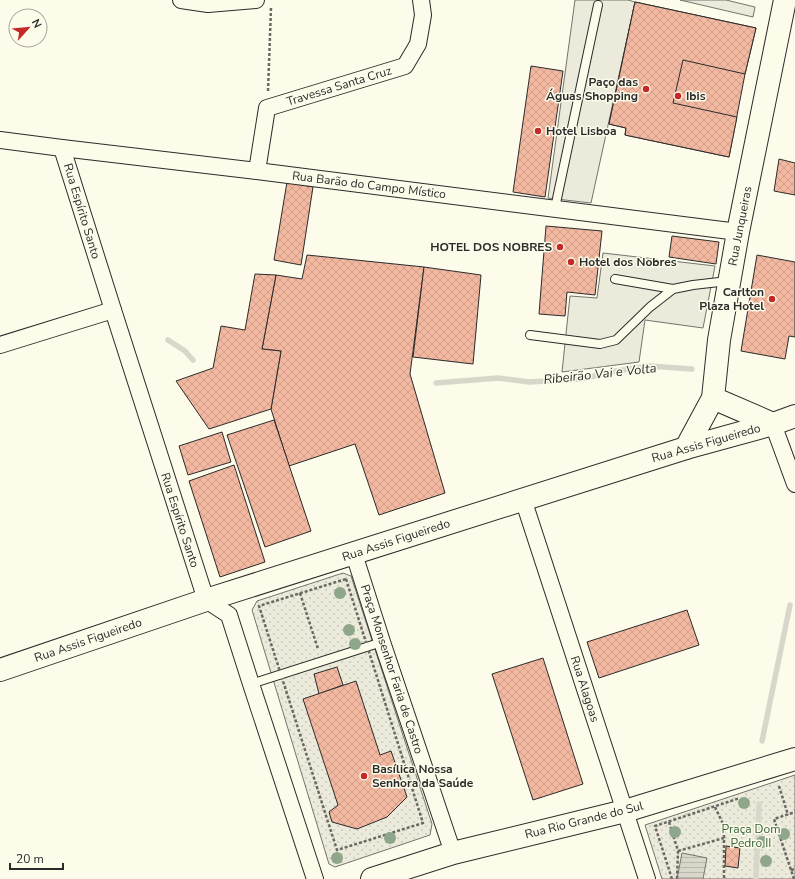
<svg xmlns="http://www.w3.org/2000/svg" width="795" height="879" viewBox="0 0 795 879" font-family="'Nunito Sans',sans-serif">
<defs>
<pattern id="park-dots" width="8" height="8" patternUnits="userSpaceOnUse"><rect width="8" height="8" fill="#ecebdb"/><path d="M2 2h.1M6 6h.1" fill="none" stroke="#cbcabc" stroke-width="1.8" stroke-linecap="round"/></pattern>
<pattern id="water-rules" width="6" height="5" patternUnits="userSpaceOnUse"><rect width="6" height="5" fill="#d8d7c9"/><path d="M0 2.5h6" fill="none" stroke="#bab9ad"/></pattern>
<pattern id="building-cross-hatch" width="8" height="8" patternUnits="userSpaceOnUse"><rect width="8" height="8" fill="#f2b8a0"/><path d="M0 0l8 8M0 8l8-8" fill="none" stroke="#d09e8a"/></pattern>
</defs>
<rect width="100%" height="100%" fill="#fdfbea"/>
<g fill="url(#park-dots)" stroke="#74746e">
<polygon points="343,573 351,576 432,824 430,835 335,867 329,864 252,610 257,601"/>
<polygon points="795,775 795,879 662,879 645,825"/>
</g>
<g fill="#eceadb" stroke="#74746e">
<polygon points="575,0 628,0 635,2 591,203 548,198"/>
<polygon points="680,0 726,0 755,7 753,17"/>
<polygon points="603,253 715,266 703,328 645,320 639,362 562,372 570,296 597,298"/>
</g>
<polygon fill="url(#water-rules)" stroke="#74746e" points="682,853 707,858 703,879 677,879"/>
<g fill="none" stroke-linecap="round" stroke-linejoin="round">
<g stroke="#d8d7c9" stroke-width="5.5">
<polyline points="168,340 185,351 193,360"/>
<polyline points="436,383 498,378 529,382 581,379 616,371 649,366 692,369"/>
<polyline points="762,741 790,605"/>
<polyline points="756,879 759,804"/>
</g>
</g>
<g fill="url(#building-cross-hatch)" stroke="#2b2b2b">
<polygon points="635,2 756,28 745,74 729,157 625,135 626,128 609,124"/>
<polygon points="635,2 756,28 745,74 683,60 673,103 737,117 729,157 625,135 626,128 609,124"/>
<polygon points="531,66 563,71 545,197 513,192"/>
<polygon points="779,159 795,163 795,195 774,191"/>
<polygon points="287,182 313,187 301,265 274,260"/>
<polygon points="546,226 602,231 595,295 567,292 565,316 539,314"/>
<polygon points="672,236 719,242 716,264 669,257"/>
<polygon points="307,255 424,267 410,374 445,493 379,515 355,444 289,466 271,409 281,351 262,349 276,275 302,279"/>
<polygon points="757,255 795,262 795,337 789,336 785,359 741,351"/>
<polygon points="424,267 481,275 473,364 413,357"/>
<polygon points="255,274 276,275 262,349 281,351 271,409 209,429 176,381 213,368 221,326 245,330"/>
<polygon points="274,420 311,531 265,547 227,435"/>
<polygon points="222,432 231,462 188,475 179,446"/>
<polygon points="234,465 265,562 220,577 189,481"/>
<polygon points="687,610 699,645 599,678 587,642"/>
<polygon points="543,658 583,784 533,800 492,674"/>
<polygon points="337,667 343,685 319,694 314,674"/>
<polygon points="356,681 380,755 391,751 407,797 387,817 357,829 332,822 329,812 338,805 303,699"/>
<polygon points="726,846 740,848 738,868 725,866"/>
</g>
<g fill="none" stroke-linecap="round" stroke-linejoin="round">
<defs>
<g id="lane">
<polyline points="555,208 598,5"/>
<polyline points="615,279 673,289"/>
<polyline points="530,335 600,344 616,340 650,307 673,289 693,285 728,281"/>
<polyline points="251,684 382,642"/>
</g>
<g id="street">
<polyline points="181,0 208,4 256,0"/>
<polyline points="0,140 62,148 257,171 738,232"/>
<polyline points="62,148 113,310 206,600 229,615 251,684 315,879"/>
<polyline points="257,171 267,108 405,66 418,44 423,15 421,0"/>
<polyline points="0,345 113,310"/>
<polyline points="773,424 795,484"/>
<polyline points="523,499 647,879"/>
<polyline points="354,554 382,642 453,853"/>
</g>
<g id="secondary">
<polyline points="713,398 773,424"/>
<polyline points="686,448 713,398 719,340 738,232 785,0"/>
<polyline points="0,670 206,600 686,448 773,424 795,416"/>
<polyline points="372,879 453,853 625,811 795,759"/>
</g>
</defs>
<use href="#lane" stroke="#2b2b2b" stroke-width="10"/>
<use href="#street" stroke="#2b2b2b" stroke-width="18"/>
<use href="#secondary" stroke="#2b2b2b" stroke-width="24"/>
<g stroke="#6a6964" stroke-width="2.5" stroke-dasharray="3 2" stroke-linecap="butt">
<polyline points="268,91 271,8"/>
<polygon points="346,579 423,823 337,850 259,606"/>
<polyline points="300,593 318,649"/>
<polyline points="779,786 788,815"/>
<polyline points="715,807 724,826 724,879"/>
<polyline points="669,822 678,851 677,879"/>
<polyline points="678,851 724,838"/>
<polyline points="791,870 795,869"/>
<polyline points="672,879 655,826 740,798"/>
<polyline points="794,879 774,819 795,812"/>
</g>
<use href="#lane" stroke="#fdfbea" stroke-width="8"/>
<use href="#street" stroke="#fdfbea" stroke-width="16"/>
<use href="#secondary" stroke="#fdfbea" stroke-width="22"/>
</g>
<g fill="#8ea78a">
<circle cx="340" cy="593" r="6"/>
<circle cx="349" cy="630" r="6"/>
<circle cx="355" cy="644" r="6"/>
<circle cx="744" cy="803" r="6"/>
<circle cx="675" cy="832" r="6"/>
<circle cx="784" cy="834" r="6"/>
<circle cx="390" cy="838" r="6"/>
<circle cx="762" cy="842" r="6"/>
<circle cx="337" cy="858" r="6"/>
<circle cx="766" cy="861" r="6"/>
</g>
<g fill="#c62828" stroke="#fdfbea" stroke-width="1.5">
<circle cx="646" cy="89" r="4"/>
<circle cx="678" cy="96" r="4"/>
<circle cx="538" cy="131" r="4"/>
<circle cx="560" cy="247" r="4"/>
<circle cx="571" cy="262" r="4"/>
<circle cx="772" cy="299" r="4"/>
<circle cx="364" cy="776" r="4"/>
</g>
<g text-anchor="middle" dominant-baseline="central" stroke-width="3" stroke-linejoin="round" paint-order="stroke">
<g font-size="12" font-weight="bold" fill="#2b2b2b" stroke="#fdfbea" text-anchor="start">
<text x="638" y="82" text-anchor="end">Paço das<tspan x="638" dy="14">Águas Shopping</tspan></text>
<text x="686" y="96">Ibis</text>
<text x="546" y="131">Hotel Lisboa</text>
<text x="552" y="247" text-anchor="end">HOTEL DOS NOBRES</text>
<text x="579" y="262">Hotel dos Nobres</text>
<text x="764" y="292" text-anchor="end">Carlton<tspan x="764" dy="14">Plaza Hotel</tspan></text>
<text x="372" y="769">Basílica Nossa<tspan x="372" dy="14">Senhora da Saúde</tspan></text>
</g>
<g font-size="12" fill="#2b2b2b" stroke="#fdfbea">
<text transform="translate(339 86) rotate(-17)">Travessa Santa Cruz</text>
<text transform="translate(369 185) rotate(7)">Rua Barão do Campo Místico</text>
<text transform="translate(82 211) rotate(73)">Rua Espírito Santo</text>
<text transform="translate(740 226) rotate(-79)">Rua Junqueiras</text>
<text transform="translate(706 443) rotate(-16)">Rua Assis Figueiredo</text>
<text transform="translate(180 520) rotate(72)">Rua Espírito Santo</text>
<text transform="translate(396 540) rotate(-18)">Rua Assis Figueiredo</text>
<text transform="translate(88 640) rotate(-19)">Rua Assis Figueiredo</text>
<text transform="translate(392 669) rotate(72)">Praça Monsenhor Faria de Castro</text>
<text transform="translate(585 689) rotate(72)">Rua Alagoas</text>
<text transform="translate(584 820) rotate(-14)">Rua Rio Grande do Sul</text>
</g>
<g font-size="12" fill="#34623c" stroke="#fdfbea">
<text x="751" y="829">Praça Dom<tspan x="751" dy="14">Pedro II</tspan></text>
</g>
<g font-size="13" font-style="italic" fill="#2b2b2b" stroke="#fdfbea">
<text transform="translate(600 374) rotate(-6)">Ribeirão Vai e Volta</text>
</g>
</g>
<g transform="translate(28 28) rotate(63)"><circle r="19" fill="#fdfbea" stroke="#a9a89e"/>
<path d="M0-3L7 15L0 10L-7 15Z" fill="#c62828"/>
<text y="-6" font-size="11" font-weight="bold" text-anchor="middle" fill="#2b2b2b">N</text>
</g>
<path d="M10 863v6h53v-6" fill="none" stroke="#2b2b2b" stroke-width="2"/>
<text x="16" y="863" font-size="12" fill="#2b2b2b" stroke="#fdfbea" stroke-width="3" paint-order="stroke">20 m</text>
</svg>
